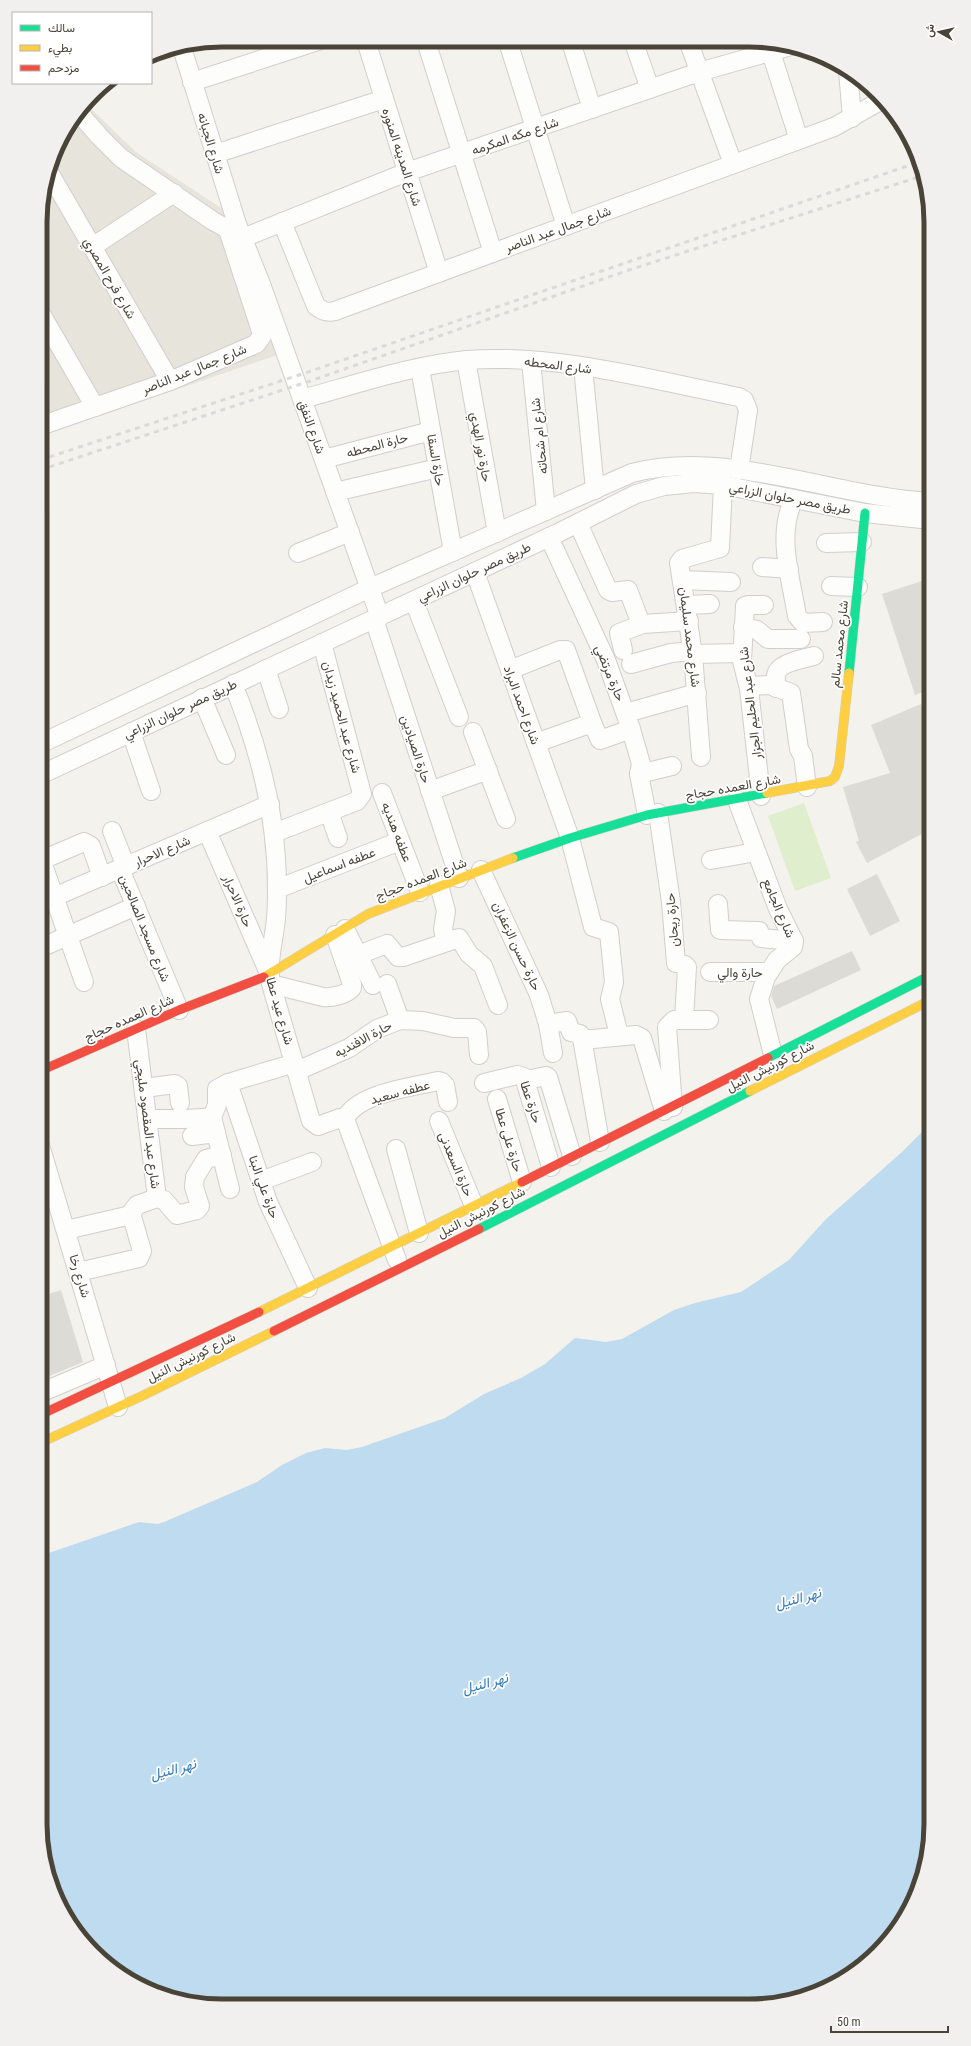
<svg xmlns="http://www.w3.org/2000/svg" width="971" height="2046" viewBox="0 0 971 2046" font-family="'Roboto Condensed',Vazirmatn,sans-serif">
<rect width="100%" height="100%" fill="#f3f2ed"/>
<polygon fill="#e7e4db" points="87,105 136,152 244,223 292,350 40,436 40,210 59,142"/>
<polygon fill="#dfeecd" points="804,803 831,878 795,891 768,816"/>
<polygon fill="#bedbf0" points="931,1123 931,1836 917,1893 886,1944 850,1975 796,2000 749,2006 187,2003 142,1987 102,1961 65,1915 46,1871 40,1824 40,1556 139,1522 158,1524 164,1522 257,1482 282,1465 306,1453 325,1448 347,1450 362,1447 445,1418 484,1394 521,1378 545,1364 575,1338 606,1342 622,1339 674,1310 695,1303 741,1292 789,1260 825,1220 902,1152"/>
<g fill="#dddbd5">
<polygon points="931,578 931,689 915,695 882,594"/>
<polygon points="921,704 931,728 931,829 867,863 856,842 859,841 843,787 890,773 871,725"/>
<polygon points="877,874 900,921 870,936 847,889"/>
<polygon points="852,951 861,970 777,1009 771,996 774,986"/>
<polygon points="61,1290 83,1362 40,1380 40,1297"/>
</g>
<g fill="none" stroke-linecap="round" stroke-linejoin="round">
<defs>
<g id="street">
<polyline points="366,41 439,273"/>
<polyline points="426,41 493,253"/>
<polyline points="508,42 566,226"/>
<polyline points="571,42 592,109"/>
<polyline points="634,43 650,89"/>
<polyline points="689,43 733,164"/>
<polyline points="768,43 799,140"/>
<polyline points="182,48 237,224 261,284 380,617"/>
<polyline points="848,71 852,118"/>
<polyline points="192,82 318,41"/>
<polyline points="80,114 99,136 121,158 213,221 240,236"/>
<polyline points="215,154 384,99"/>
<polyline points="50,174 170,381"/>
<path d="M282 222 316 306C322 311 327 313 335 311L834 127 882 100"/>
<polyline points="243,238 407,172 699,72 791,46"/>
<polyline points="92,247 174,193"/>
<polyline points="40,312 95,407"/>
<polyline points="466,360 497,533"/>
<polyline points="531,361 546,511"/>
<polyline points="583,367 595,490"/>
<polyline points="420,368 453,552"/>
<path d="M302 399C354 385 413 365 467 360 554 353 653 380 739 397L744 400 748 410 739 470"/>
<polyline points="40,426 170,381 256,344 262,336 261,331 229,233"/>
<polyline points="324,459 431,431"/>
<polyline points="335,492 438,468"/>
<path d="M794 499C776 535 791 578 797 616L803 623 823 622"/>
<polyline points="578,523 608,590 612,592 628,590 641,624"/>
<polyline points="549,537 606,660 631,729 641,764 639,774 647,815"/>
<polyline points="826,543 862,542"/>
<polyline points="298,553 350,532"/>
<polyline points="762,567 789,569"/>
<polyline points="475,572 570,838 593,927 609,932 614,982 610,999 619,1035"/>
<polyline points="682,580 731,582"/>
<polyline points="831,586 858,587"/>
<polyline points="414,601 459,717"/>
<polyline points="686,605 710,604"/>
<polyline points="374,619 459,878"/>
<polyline points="743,627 757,630 768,639 801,639"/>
<polyline points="623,650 619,633 643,624 689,621"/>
<polyline points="693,654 742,653"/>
<polyline points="631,664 671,653 692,651"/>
<polyline points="266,669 279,709"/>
<polyline points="510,670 560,650 566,650 593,725"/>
<path d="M233 684C260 750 277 816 277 888 277 898 277 908 276 918 274 941 267 962 271 984L311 1121 318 1126 340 1118 345 1119 397 1260"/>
<polyline points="749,686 770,685 791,693 799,749 803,756 807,787"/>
<path d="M776 688C776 683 775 676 777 672 781 663 805 658 814 656"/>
<polyline points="202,698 226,755"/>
<polyline points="626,713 697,693"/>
<polyline points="131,732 151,791"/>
<polyline points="473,732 506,819"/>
<polyline points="536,743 589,724 593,725 600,740 631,729"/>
<path d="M40 744 370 588 632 473C727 448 833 497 931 502"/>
<polyline points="701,757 693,654 679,563 682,559 720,548 723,485"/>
<polyline points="639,774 672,766"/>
<polyline points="40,775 558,533 636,494 664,486 694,483 723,485 865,513 931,520"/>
<polyline points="430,791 488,770"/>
<polyline points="382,793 420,892"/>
<polyline points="761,796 749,689 742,661 745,606 748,605 764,605"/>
<polyline points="737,800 778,909 794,941 793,947 777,960 766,977 759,999 773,1055"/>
<polyline points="329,812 338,838"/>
<polyline points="658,813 671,902 676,963 685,965 687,967 684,1020"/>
<polyline points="112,831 126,867"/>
<polyline points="207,831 268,971"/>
<polyline points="274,833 357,801 362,794 322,643"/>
<polyline points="40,856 84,982"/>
<polyline points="42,860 84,842 91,846 102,877"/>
<polyline points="711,860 756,852"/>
<polyline points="120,869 179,1010"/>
<polyline points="481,870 539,995 548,1024 553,1053"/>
<polyline points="439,885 446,911 443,929 446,942"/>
<polyline points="277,889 400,841"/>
<polyline points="54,897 270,804"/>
<polyline points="718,904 720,930 759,931 761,938 794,941"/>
<polyline points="345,929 373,985"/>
<polyline points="40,948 136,906"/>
<polyline points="358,955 387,944 398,957 403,957 459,938 469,954 483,966 498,1005"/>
<polyline points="710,972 769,972"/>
<path d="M271 984 323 997C331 998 346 995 352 988V984L335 935"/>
<polyline points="387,984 400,1020"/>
<polyline points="548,1024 567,1021 571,1032 580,1034 582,1038 600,1142"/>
<polyline points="582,1040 636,1035 642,1038 664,1111"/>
<polyline points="297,1071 349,1048 377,1029 400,1020 423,1021 454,1028 474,1028 477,1032 479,1055"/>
<polyline points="526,1080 546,1076 548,1077 572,1156"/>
<polyline points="228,1083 268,1202 308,1288"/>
<polyline points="484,1083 517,1075 524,1077 551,1167"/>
<polyline points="144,1088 175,1084 178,1086 180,1103"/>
<polyline points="497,1099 522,1182"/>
<polyline points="673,1107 667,1027 674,1020 709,1020"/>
<path d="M147 1119C170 1119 191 1120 212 1117"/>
<path d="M345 1119C357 1093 413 1087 438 1081L442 1082 445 1085 448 1102"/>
<polyline points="439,1121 474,1206"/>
<polyline points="192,1136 216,1133"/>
<polyline points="40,1145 118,1407"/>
<polyline points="396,1149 419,1233"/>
<polyline points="261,1181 312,1162"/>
<polyline points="230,1189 212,1117 217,1105 217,1089 228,1083 295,1063"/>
<polyline points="157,1198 164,1200 177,1215 197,1210 200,1206 194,1187 195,1177 206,1159 222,1155"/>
<polyline points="66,1230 131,1215"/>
<polyline points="78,1272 139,1258 142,1251 131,1213 137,1205 157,1198 136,1029"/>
<polyline points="40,1393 106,1365"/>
</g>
<g id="fast">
<polyline points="849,673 865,513"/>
<polyline points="513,858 570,838 647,815 767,793"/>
<polyline points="768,1058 931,975"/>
<polyline points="479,1229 750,1091"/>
</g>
<g id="slow">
<polyline points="767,793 830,781 835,777 839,766 849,673"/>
<polyline points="264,977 368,914 513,858"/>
<polyline points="750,1091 931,1000"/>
<polyline points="259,1312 522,1182"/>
<polyline points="40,1443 144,1395 274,1331"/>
</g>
<g id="jam">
<polyline points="40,1071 179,1010 264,977"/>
<polyline points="522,1182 768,1058"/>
<polyline points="274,1331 479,1229"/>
<polyline points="40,1415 259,1312"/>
</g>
</defs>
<use href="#street" stroke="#d1cfcb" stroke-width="20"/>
<use href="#fast" stroke="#d2cfc4" stroke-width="10"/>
<use href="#slow" stroke="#d2cfc4" stroke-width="10"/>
<use href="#jam" stroke="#d2cfc4" stroke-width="10"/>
<use href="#street" stroke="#fdfdfc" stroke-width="18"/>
<use href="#fast" stroke="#16e098" stroke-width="9"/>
<use href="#slow" stroke="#ffcf43" stroke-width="9"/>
<use href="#jam" stroke="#f24e42" stroke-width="9"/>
<g stroke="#dadad9" stroke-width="3" stroke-dasharray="5 5" stroke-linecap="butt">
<polyline points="40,460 308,372 919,162"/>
<polyline points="40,470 310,381 629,270 925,175"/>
</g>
</g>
<g text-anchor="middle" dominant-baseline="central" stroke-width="3.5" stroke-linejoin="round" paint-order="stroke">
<g font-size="13" fill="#4a4438" stroke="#fff">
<text transform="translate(515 136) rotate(-19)">شارع مكه المكرمه</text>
<text transform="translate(211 143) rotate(73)">شارع الجبانه</text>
<text transform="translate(402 157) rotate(72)">شارع المدينه المنوره</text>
<text transform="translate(558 229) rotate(-20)">شارع جمال عبد الناصر</text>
<text transform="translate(110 278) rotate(60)">شارع فرح المصري</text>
<text transform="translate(558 365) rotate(7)">شارع المحطه</text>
<text transform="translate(194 369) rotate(-22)">شارع جمال عبد الناصر</text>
<text transform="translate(312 427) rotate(70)">شارع النفق</text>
<text transform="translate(539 436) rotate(-96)">شارع ام شحاته</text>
<text transform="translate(377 445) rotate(-15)">حارة المحطه</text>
<text transform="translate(481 447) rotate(80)">حارة نور الهدي</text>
<text transform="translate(436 460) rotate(80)">حارة السقا</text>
<text transform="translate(790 498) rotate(11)">طريق مصر حلوان الزراعي</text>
<text transform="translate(474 572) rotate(-25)">طريق مصر حلوان الزراعي</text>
<text transform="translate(690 637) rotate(83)">شارع محمد سليمان</text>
<text transform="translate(839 644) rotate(-84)">شارع محمد سالم</text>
<text transform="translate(610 673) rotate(68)">حارة مرتضي</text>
<text transform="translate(750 703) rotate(-97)">شارع عبد الحليم الجزار</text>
<text transform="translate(522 705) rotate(70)">شارع احمد البراد</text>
<text transform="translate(180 709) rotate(-25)">طريق مصر حلوان الزراعي</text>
<text transform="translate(342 717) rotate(75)">شارع عبد الحميد زيدان</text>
<text transform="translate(416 749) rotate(72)">حارة الصيادين</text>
<text transform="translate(733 787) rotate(-10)">شارع العمده حجاج</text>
<text transform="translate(397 832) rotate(69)">عطفه هنديه</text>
<text transform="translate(162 851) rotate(-23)">شارع الاحرار</text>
<text transform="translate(339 865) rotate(-21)">عطفه اسماعيل</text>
<text transform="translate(421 879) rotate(-21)">شارع العمده حجاج</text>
<text transform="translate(238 901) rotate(67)">حارة الاحرار</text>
<text transform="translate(779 908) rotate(67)">شارع الجامع</text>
<text transform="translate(672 920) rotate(-95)">حارة ريحان</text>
<text transform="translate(145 928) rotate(68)">شارع مسجد الصالحين</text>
<text transform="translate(517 946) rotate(65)">حارة حسن الزعفران</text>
<text x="740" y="972">حارة والي</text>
<text transform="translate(280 1011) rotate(74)">شارع عيد عطا</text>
<text transform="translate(129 1018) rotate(-24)">شارع العمده حجاج</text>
<text transform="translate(363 1039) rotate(-28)">حارة الافنديه</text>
<text transform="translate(770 1066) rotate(-27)">شارع كورنيش النيل</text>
<text transform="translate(400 1092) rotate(-15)">عطفه سعيد</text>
<text transform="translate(531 1102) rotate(72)">حارة عطا</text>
<text transform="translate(148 1124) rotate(83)">شارع عبد المقصود مليجي</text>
<text transform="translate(509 1140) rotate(73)">حارة على عطا</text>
<text transform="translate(456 1164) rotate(67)">حارة السعدنى</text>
<text transform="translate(264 1187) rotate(70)">حارة علي البنا</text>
<text transform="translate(481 1212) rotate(-27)">شارع كورنيش النيل</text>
<text transform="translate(80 1276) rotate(73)">شارع رخا</text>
<text transform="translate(191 1357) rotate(-26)">شارع كورنيش النيل</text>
</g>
<g font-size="14" font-style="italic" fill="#2e79b9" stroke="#fff">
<text transform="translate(798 1598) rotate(-15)">نهر النيل</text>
<text transform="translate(485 1683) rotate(-15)">نهر النيل</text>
<text transform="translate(173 1769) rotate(-15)">نهر النيل</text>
</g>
</g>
<path d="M0 0H971V2046H0ZM222 47H749A175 175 0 0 1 924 222V1824A175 175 0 0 1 749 1999H222A175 175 0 0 1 47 1824V222A175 175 0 0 1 222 47Z" fill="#f1f0ef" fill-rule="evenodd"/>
<path fill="none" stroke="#4a4438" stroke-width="5" d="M222 47H749A175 175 0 0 1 924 222V1824A175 175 0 0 1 749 1999H222A175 175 0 0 1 47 1824V222A175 175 0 0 1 222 47Z"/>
<rect x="12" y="12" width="140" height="72" fill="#ffffff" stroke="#b7b4af"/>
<rect x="20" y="25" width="20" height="6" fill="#16e098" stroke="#b7b4af"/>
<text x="48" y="32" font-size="12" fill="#4a4438">سالك</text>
<rect x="20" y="45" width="20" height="6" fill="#ffcf43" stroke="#b7b4af"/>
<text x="48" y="52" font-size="12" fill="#4a4438">بطيء</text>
<rect x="20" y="65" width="20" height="6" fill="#f24e42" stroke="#b7b4af"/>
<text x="48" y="72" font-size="12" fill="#4a4438">مزدحم</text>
<g transform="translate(939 32) rotate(278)" stroke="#ffffff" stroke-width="3" paint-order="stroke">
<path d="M0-3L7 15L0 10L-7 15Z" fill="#4a4438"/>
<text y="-6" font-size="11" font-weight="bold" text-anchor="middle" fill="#4a4438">ش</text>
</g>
<path d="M831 2026v6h117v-6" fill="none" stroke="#4a4438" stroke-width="2"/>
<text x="837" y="2026" font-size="12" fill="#4a4438" stroke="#ffffff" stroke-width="3" paint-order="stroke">50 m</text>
</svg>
